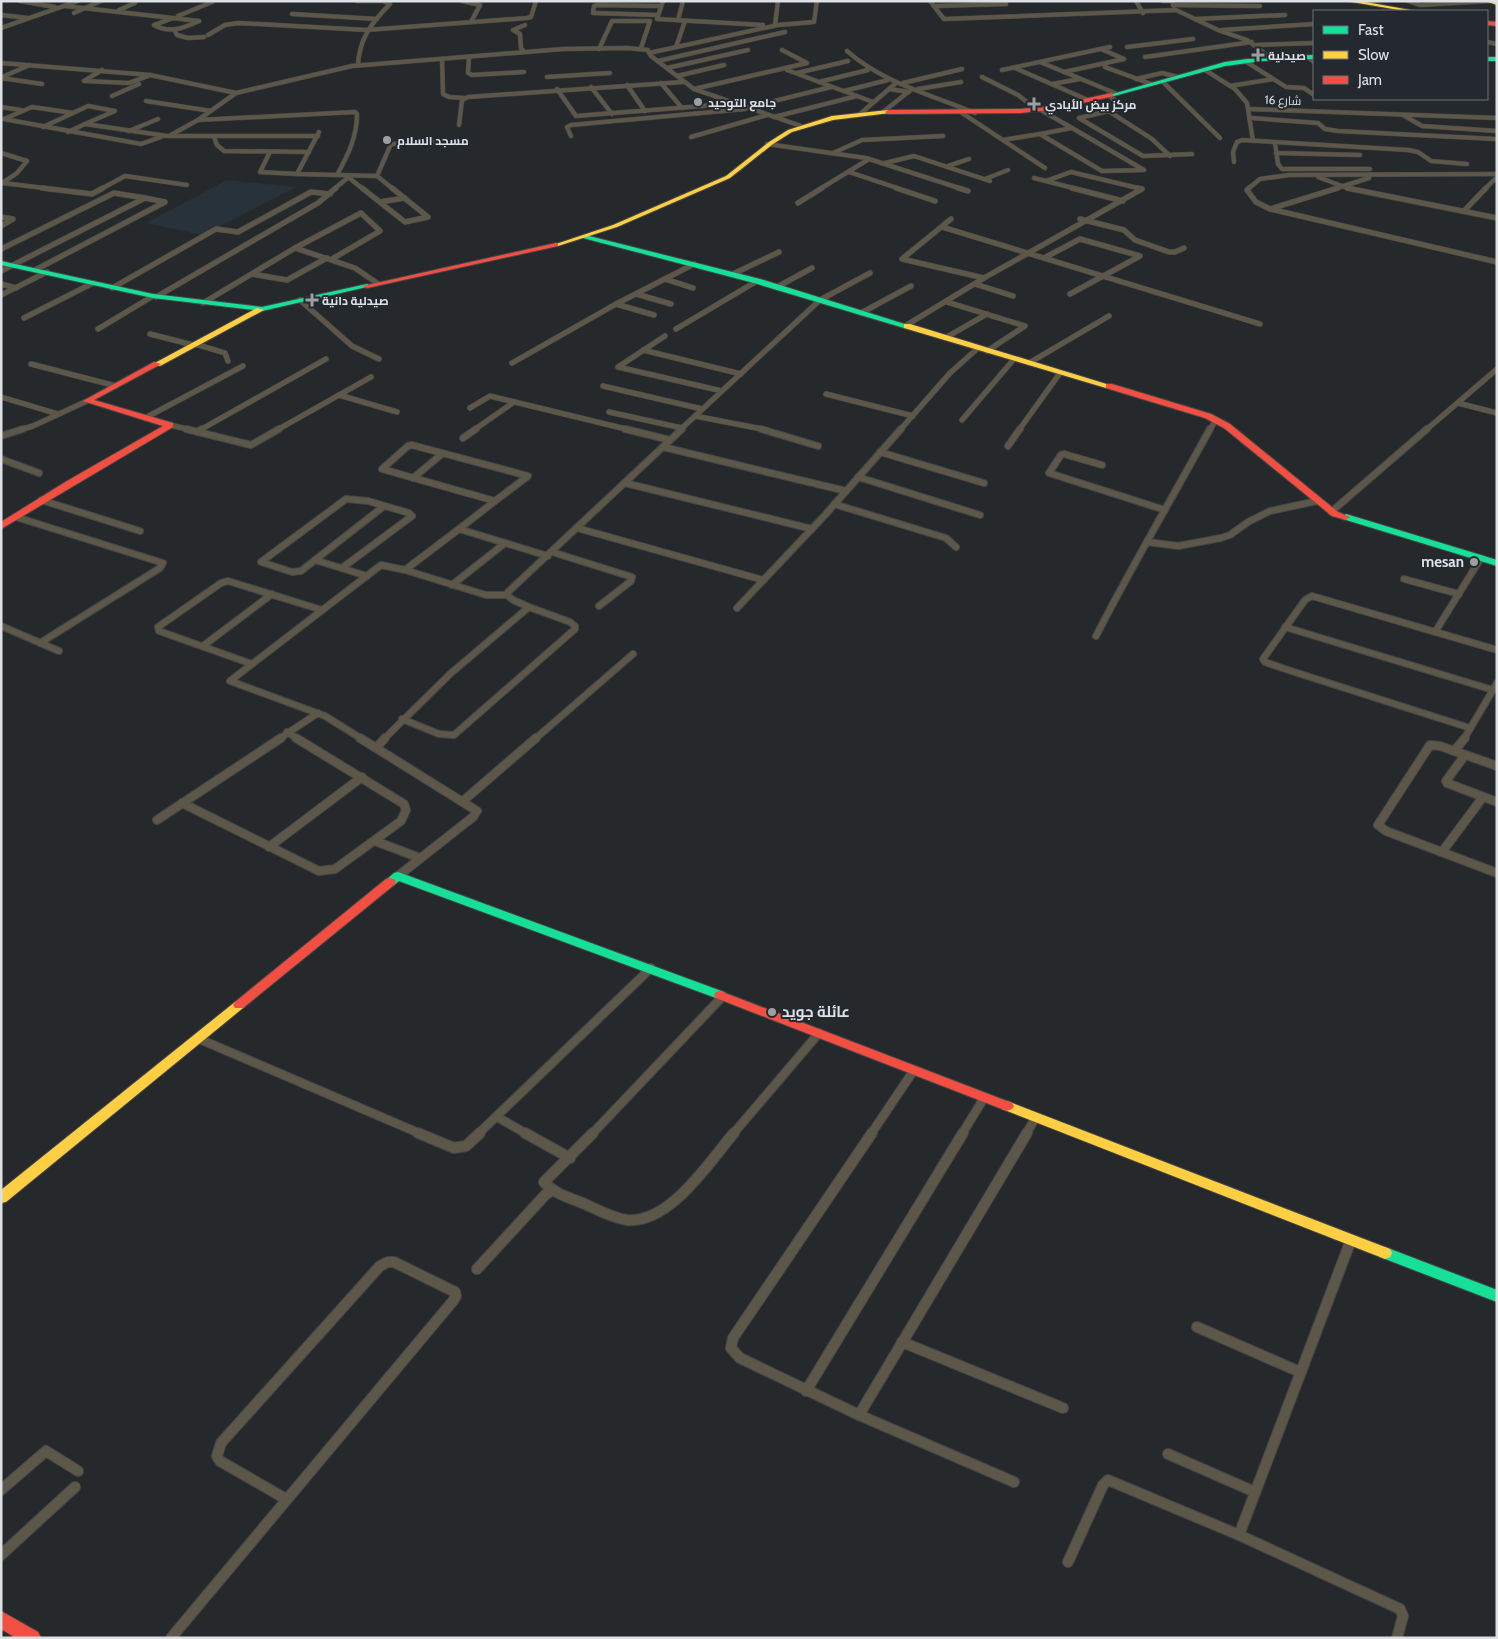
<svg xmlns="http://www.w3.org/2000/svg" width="1498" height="1639" viewBox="0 0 1498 1639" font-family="Cabin,Cairo,sans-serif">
<rect width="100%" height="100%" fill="#26292b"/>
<polygon fill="#28323a" points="227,180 296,187 203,235 146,223"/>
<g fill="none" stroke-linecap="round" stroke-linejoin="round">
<defs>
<g id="street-far4">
<polyline points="20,1 55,7"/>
<polyline points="357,1 387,1"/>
<polyline points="462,1 480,5 471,22"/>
<polyline points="663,1 657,19 763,25"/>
<polyline points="930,1 944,19 1176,10 1218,30 1247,40 1271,58"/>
<polyline points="1136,1 1143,13"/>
<polyline points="1163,1 1172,1 1174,6"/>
<polyline points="1408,1 1420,5 1490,1"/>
<polyline points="1173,5 1260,6"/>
<polyline points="65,6 199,21"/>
<polyline points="934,6 1006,4"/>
<polyline points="119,10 135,3"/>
<polyline points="74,13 101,1"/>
<polyline points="292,14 377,19"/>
<polyline points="1,15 28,18"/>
<polyline points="657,15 593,13 594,6 597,5 661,6"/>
<polyline points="178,16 212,2 208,1"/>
<path d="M173 18 154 25C170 34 184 28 199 21"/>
<polyline points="1195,19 1285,15"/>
<polyline points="678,20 683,1"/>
<polyline points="775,25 778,1"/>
<polyline points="1,28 78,1"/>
<polyline points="366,30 527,18 531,17 536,1"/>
<polyline points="1222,30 1314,24"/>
<polyline points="175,31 177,35 188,38 204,37"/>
<polyline points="208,35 225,25 238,23 367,30"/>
<polyline points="1487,42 1497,44"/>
<polyline points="1256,45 1314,43"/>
<polyline points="676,47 685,21"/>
<polyline points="1127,47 1193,39"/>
<polyline points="599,49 612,21 650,21 641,48"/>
<path d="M847 51C883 83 932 95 975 113"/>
<polyline points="524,52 521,48 520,34 513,30 525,25"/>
<polyline points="649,53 778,25 814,22 817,1"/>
<polyline points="469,57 468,73 472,75 524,72"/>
<polyline points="1145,57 1252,42"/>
<polyline points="1308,57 1314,62"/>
<polyline points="442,59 443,94 449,97 464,98"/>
<polyline points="658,61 785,32"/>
<polyline points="1245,61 1286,87 1304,88 1314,95"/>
<polyline points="1040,62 1115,93"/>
<polyline points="1,63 150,75 236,93"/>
<path d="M358 65C359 39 372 22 390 4L385 2"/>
<polyline points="1105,67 1151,84"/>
<polyline points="667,68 748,50"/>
<polyline points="1015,68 1088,100"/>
<polyline points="102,70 84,81 129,83 148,76"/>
<polyline points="787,70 873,102"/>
<polyline points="1002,70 1110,47"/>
<polyline points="1205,70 1235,89 1247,103 1253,141"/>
<polyline points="1064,72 1124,59 1101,49"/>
<polyline points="797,73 848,61"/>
<polyline points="677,76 724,65"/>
<polyline points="2,77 30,65"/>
<polyline points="547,77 610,73"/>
<polyline points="982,77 1018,95 1036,109"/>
<polyline points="1,78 42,84"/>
<polyline points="1136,79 1162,73 1178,77"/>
<polyline points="819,82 868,70"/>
<polyline points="1163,82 1220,138"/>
<polyline points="661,83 682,108"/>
<polyline points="903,83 962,69"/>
<polyline points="1052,84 1080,79"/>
<polyline points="627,85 645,111"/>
<polyline points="1230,86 1273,79"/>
<polyline points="591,87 612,114"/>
<polyline points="557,89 576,116 728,104"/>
<polyline points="694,89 807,63 782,50"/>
<polyline points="889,89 909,92"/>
<polyline points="918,89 961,82"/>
<polyline points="844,91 888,80"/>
<polyline points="1108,95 1123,107 1110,112 1152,139 1170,156"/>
<polyline points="112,96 139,84"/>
<polyline points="146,101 211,111"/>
<polyline points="1,107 21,110"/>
<polyline points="746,108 831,87"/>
<polyline points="1039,109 1072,128"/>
<polyline points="1249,109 1497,118"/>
<polyline points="1109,111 1079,118 1143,156 1192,154"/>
<polyline points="883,112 912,89"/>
<polyline points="962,113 1045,168"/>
<polyline points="860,114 896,83"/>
<polyline points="1403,115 1422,126 1497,131"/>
<polyline points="774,117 857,96"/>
<polyline points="1251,118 1318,123 1325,129 1338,131 1495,139"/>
<polyline points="4,119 141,144 161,137"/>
<polyline points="4,119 32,107 73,113 88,106 115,111 85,124"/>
<path d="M198 120 355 112 357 114C357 137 348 155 337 175"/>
<polyline points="459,125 462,100 468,97 683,82"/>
<polyline points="43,127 73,113"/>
<polygon points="1072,128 1144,170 1102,171 1040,134"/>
<polyline points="129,131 158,119"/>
<polyline points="68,132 85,124 167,136 318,136"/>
<polyline points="319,132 297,174 377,176 393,189"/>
<polyline points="169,136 198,120 236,93 352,66 563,49 627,48 648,50 651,56 694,89 801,126"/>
<polyline points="571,136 567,127 571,125 745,109"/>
<polyline points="214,137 217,145 224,151 309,152"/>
<polyline points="691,137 767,115"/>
<polyline points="1003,140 1040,134"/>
<polyline points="1275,143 1278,164 1282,169 1370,169"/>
<polyline points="767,144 866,158 962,189"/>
<polyline points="270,152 260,172 297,174"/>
<polyline points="1,153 27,161 17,173 1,184"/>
<polyline points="833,153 862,140 943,136"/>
<polyline points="1276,153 1360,155"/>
<polyline points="1234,162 1233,152 1237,142 1242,140 1408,150 1418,152 1431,161 1467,164"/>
<polyline points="885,163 914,156 990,181"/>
<polyline points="948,166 969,159"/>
<polyline points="849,172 900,189"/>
<polyline points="377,176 391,144 434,142"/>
<polyline points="348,177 363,189"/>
<polyline points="1318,177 1350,189"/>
<polyline points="1034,178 1077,189"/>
<polyline points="985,179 1008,170"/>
<polyline points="1046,181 1071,172 1142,189"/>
<polyline points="3,183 52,189"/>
<polyline points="101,189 125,176 187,185"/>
<polyline points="334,189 350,176"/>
<polyline points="820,189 869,159"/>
<polyline points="1248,189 1260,179 1289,175 1497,174"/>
<polyline points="1334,189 1369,178"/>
<polyline points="1485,189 1497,177"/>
</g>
<g id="street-far3">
<polyline points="42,188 92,194 103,188"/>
<polyline points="362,188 405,222 428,217 392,188"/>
<polyline points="896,188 935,201"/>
<polyline points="958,188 968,191"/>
<polyline points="1072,188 1123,201"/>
<polyline points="1249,188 1247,190 1256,202 1270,209 1497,262"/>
<polyline points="1347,188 1497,218"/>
<polyline points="380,202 405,198"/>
<polyline points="798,203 822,188"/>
<polyline points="1270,209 1338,188"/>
<polyline points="1464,211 1486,188"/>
<polyline points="1,217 13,219 1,226"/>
<polyline points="951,219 902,259 984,278"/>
<polyline points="1080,219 1124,230 1135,240 1169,252 1175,252 1184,248"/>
<polyline points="942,227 1260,324"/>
<polyline points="1,249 114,193 145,198"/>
<polyline points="1044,258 1080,239 1140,256 1070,294"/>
<polyline points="332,259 380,231 361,213 295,248 355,268 377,283"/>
<polyline points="1,271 145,198 165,202 35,270"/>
<polyline points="252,274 287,280 327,258"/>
<polyline points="733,274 779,252"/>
<polyline points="665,279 693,288"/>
<polyline points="1,284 16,288"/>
<polyline points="975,284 1013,296"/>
<polyline points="777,287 812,268"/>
<polyline points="112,288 216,229 238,232 311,192 330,194"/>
<polyline points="636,294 671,304"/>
<polyline points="1,295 47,272"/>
<polyline points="156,297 318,203 336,188"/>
<polyline points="300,300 352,346 379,359"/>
<polyline points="947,302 1025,326 987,351"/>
<polyline points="203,303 295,248"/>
<polyline points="616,304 654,315"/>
<polyline points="861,313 911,286"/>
<polyline points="24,318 93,283"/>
<polyline points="905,326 984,278 1142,189 1137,188"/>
<polyline points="98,329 153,296"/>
<polyline points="676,329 757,281"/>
<polyline points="150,334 193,345"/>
<polyline points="665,336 618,367 722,391"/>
<polyline points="945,338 987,314"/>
<polyline points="195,344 225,353 228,361"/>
<polyline points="643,350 741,374"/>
<polyline points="512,363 616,304 694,264"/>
<polyline points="1029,363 1109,316"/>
<polyline points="31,364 116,386"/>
<polyline points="603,386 702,409"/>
<polyline points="826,394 913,416"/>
<polyline points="339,395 397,412"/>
<polyline points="1,397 58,414"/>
<polyline points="1458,403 1497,413"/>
<polyline points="470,408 490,396 630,430"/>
<polyline points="609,412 682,428"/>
<polyline points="695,416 767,430"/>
<polyline points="145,418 243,366"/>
<polyline points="962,420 1014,359"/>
<polyline points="170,425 191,430"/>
<polyline points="19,430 33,426 87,401"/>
<polyline points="200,430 326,359"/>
<polyline points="277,430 371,377"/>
<polyline points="474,430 514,402"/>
<polyline points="680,430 820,300 870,273"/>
<polyline points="900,430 950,373 978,348"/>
<polyline points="1019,430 1060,373"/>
<polyline points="1210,430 1216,419"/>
<polyline points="1426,430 1497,369"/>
</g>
<g id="street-far2">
<polyline points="186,429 251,445 279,429"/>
<polyline points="625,429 670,440"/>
<polyline points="761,429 818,446"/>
<polyline points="197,432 202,429"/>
<polyline points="1,436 23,429"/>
<polyline points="463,438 476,429"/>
<polygon points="412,445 528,476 495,501 382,469 408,446"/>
<polyline points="1008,446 1020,429"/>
<polyline points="663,447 846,491"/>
<polyline points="880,452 984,483"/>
<polyline points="1,459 39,473"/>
<polyline points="1102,465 1064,454 1061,455 1049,473 1165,510"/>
<polyline points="858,477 980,515"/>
<polyline points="413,478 442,454"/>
<polyline points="625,483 812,529"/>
<polyline points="41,500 140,531"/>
<polyline points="834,504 946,538 956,547"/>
<polyline points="1331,512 1427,429"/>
<polyline points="16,517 163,563 160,568 40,643"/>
<polyline points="577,528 763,580"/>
<polyline points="459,529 495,501"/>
<polyline points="1147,542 1178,546 1221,538 1230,535 1248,522 1270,511 1317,501"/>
<polyline points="552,552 632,577 631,581 599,606"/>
<polyline points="315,560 367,576"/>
<polyline points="342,568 412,516 409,513 368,501 346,499 261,562 292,572 301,571 384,506"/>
<polyline points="1404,579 1459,594"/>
<polyline points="452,585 505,543"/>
<polyline points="507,595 486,595 405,570 459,529 548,556"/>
<polyline points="737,608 825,515 901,429"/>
<polyline points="1,626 59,651"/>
<polyline points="1285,627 1493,690"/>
<polyline points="1435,632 1481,558"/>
<path d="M1096 636C1132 566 1172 498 1210 429"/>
<polyline points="203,646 272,594"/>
<polyline points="252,664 159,631 158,627 221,583 228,581 322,610"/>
<polyline points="402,719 439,734 454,735 575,629 575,626 570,622 529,607"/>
<polyline points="1470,728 1285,669 1265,662 1263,659 1305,600 1312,596 1497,650"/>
<polyline points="287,732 298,739"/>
<polyline points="279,739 318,713"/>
<polyline points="362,739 325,716 230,681 381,565 405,570"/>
<polyline points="384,739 450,674 529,607 513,600 507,595 508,592 682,429"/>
<polyline points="535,739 633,654"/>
<polyline points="1464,739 1497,683"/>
</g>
<g id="street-far1">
<polyline points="360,738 477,811 473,817 398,876"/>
<polyline points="377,747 385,738"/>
<polyline points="1454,751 1465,738"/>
<polyline points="1465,755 1446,781 1447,783 1497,802"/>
<polyline points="1497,766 1440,746 1430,745 1378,825 1386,831 1497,873"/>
<polyline points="463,801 536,738"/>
<polyline points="182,803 319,871 335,869 401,821 406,810 404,804 296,738"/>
<polyline points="157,820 281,738"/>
<polyline points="375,841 420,858"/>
<polyline points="269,847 362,777"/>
<polyline points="1442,852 1483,797"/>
<polyline points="197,1038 421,1134"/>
<polyline points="497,1117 527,1134"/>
<polyline points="478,1134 651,968"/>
<polyline points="592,1134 723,996"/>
<polyline points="733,1134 819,1033"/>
<polyline points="871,1134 914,1070"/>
<polyline points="962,1134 984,1098"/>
<polyline points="1026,1134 1036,1117"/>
</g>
<g id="street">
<polyline points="418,1133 454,1148 466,1146 480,1133"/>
<polyline points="525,1133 570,1158"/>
<path d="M593 1133 544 1182C555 1195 572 1198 587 1205 600 1211 613 1218 627 1220 670 1224 709 1162 734 1133"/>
<polyline points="872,1133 733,1338 731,1348 740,1358 859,1415 1027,1133"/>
<polyline points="477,1269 546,1194 552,1191"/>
<polyline points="1197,1327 1300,1372"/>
<polyline points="902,1342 1063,1408"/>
<polyline points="806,1391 963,1133"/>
<polyline points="859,1415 1014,1482"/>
<polyline points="1168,1454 1255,1492"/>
<polyline points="1,1490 46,1451 78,1471"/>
<polyline points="1239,1535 1351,1240"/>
<polyline points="1,1555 75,1487"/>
<polyline points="1068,1562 1103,1485 1108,1480 1239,1535 1400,1609 1403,1616 1397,1638"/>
<polyline points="171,1638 453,1301 456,1296 455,1292 394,1262 388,1262 380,1266 221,1443 217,1456 220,1461 286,1499"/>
</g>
<g id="fast">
<polygon points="1314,55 1314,59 1263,61 1225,66 1114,96 1109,95 1225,62 1263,57"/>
<rect x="1487" y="57" width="10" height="4"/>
<polygon points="585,235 760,279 911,326 904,328 754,283 583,238 582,237"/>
<polygon points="1,261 153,294 262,307 367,284 371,286 262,311 153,298 1,265"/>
<polygon points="1346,514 1497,560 1497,566 1343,519 1342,517"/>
<polygon points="398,872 724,992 726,995 724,998 716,998 399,881 394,885 386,885 384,882 394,873"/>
<polygon points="1385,1247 1497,1290 1497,1302 1380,1257 1378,1253 1380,1249"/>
</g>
<g id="slow">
<polygon points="1346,1 1360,1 1416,11 1405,11"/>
<polygon points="1488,1 1497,2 1497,5 1488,2"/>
<polygon points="888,110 890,111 890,113 833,120 792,132 773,144 730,178 617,227 558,246 553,245 613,225 726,176 769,142 788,130 832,116"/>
<polygon points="257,308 264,310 160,366 153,364"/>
<polygon points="904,324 910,324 1113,386 1106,388 904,328"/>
<polygon points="239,1001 243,1002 245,1005 243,1008 6,1202 1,1203 1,1190 235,1002"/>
<polygon points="1007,1101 1390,1249 1392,1253 1390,1257 1385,1259 1380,1257 1002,1109 1000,1106 1002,1103"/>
</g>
<g id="jam">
<polygon points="1487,21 1497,22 1497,26 1487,25"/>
<polygon points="1112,93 1114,96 1051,110 1020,113 888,114 885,112 888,110 1020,109 1051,106"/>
<polygon points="556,243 558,244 558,246 367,288 363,286"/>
<polygon points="154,362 161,364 94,400 173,423 173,427 1,529 1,522 67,481 163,426 83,401"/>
<polygon points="1106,384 1112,384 1211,414 1230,424 1338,512 1350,517 1346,520 1332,516 1224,428 1205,418 1106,388"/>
<polygon points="390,878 394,879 396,882 394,885 243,1008 235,1008 233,1005 235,1002 386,879"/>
<polygon points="720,991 1012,1103 1014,1106 1012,1109 1007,1111 1002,1109 716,998 714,995 716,992"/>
<polygon points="1,1611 38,1632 41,1638 16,1638 1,1629"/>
</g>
</defs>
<use href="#street-far4" stroke="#444648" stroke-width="5"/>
<use href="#street-far3" stroke="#444648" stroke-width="6"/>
<use href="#street-far2" stroke="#444648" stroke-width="8"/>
<use href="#street-far1" stroke="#444648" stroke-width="10"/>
<use href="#street" stroke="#444648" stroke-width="12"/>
<use href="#fast" stroke="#444648" stroke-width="2"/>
<use href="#slow" stroke="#444648" stroke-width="2"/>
<use href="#jam" stroke="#444648" stroke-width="2"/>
<use href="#street-far4" stroke="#5c5748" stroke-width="4"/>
<use href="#street-far3" stroke="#5c5748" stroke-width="5"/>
<use href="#street-far2" stroke="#5c5748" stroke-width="6"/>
<use href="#street-far1" stroke="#5c5748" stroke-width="8"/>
<use href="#street" stroke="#5c5748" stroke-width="10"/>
<use href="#fast" fill="#16e098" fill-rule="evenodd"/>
<use href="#slow" fill="#ffcf43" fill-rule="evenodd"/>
<use href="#jam" fill="#f24e42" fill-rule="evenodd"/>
</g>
<g fill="#9da0a3" stroke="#23292e" stroke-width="2">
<path d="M1255.5 47.5h5v5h5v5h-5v5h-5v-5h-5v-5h5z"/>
<circle cx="698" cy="102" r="5"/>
<path d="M1031.5 96.5h5v5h5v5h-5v5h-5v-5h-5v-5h5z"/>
<circle cx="387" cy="140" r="5"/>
<path d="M309.5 292.5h5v5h5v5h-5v5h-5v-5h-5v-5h5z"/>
<circle cx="1474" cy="562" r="5"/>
<circle cx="772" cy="1012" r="5"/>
</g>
<g text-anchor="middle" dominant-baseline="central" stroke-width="4" stroke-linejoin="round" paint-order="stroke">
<g font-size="12" font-weight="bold" fill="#dde0e4" stroke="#23292e" text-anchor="start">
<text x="1268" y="55">صيدلية</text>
<text x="708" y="102">جامع التوحيد</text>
<text x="1045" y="104">مركز بيض الأيادي</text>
<text x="397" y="140">مسجد السلام</text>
<text x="322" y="300">صيدلية دانية</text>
</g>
<g font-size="12" fill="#dde0e4" stroke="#23292e">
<text transform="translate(1283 100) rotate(2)">شارع 16</text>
</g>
<g font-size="15" font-weight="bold" fill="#dde0e4" stroke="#23292e" text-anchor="end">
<text x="1464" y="562">mesan</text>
<text x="782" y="1012" text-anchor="start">عائلة جويد</text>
</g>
</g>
<rect width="1498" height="1639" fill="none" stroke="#dde0e4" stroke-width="5"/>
<rect x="1313" y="10" width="175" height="90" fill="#23292e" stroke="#6d7277"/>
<rect x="1323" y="26" width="25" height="8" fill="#16e098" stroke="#6d7277"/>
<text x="1358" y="35" font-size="15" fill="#dde0e4">Fast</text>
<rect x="1323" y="51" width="25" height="8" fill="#ffcf43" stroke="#6d7277"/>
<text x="1358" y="60" font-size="15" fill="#dde0e4">Slow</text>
<rect x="1323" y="76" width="25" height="8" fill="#f24e42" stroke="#6d7277"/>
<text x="1358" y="85" font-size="15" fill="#dde0e4">Jam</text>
</svg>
